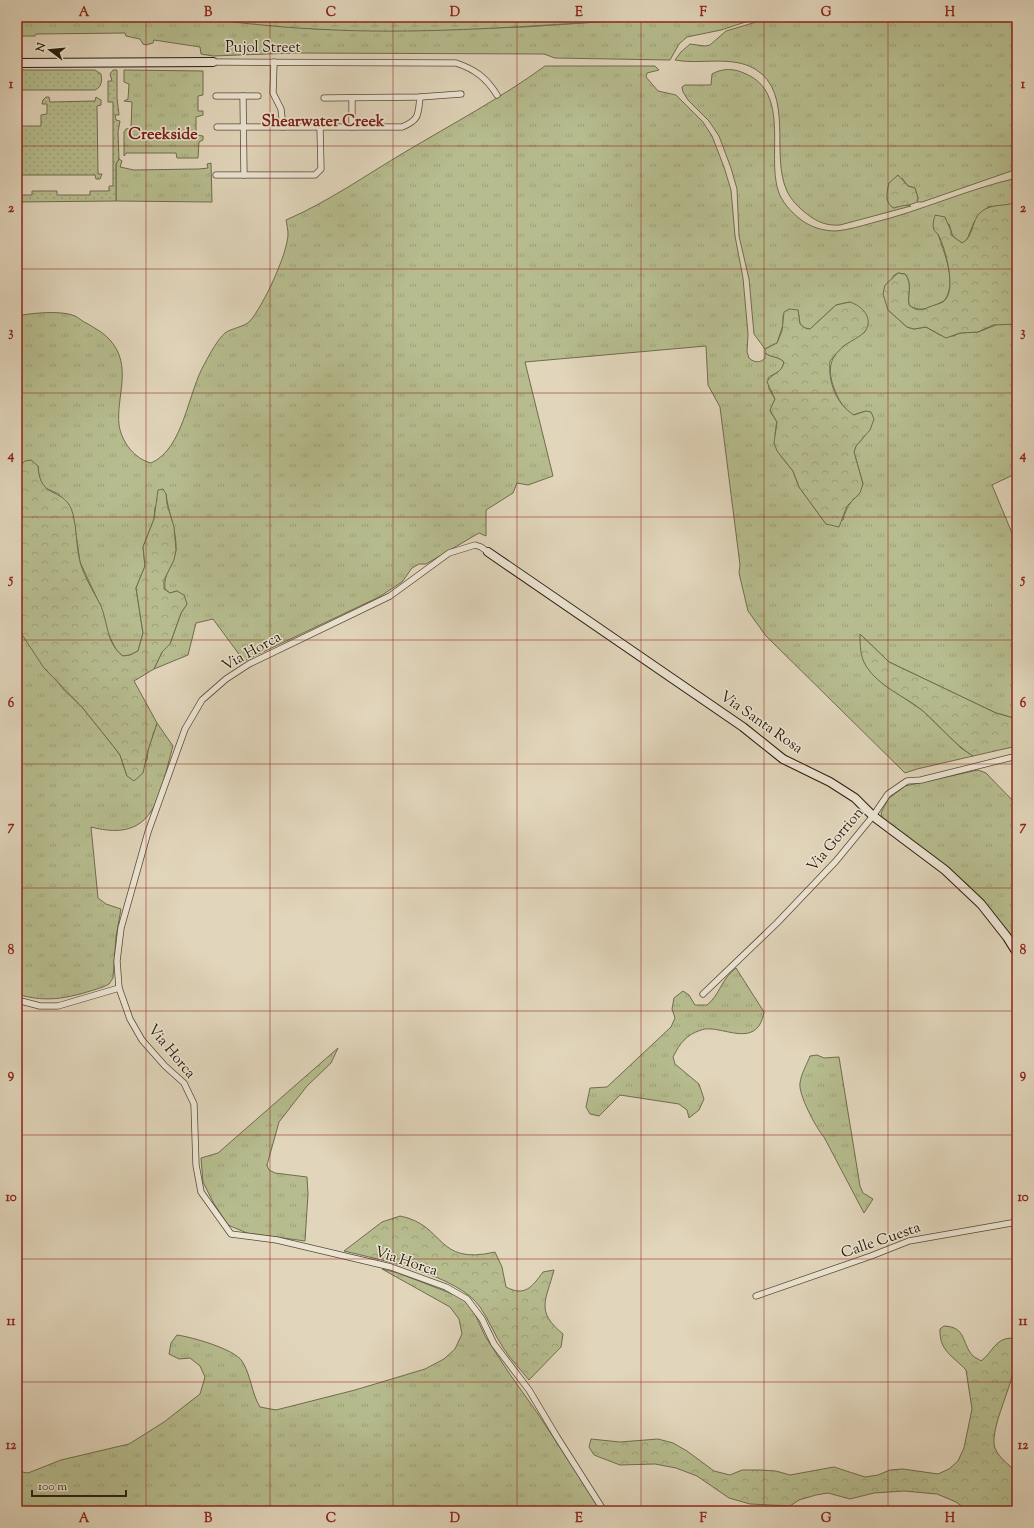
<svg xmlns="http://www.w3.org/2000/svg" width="1034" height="1528" viewBox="0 0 1034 1528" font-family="'Sorts Mill Goudy',serif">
<defs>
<pattern id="grass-tufts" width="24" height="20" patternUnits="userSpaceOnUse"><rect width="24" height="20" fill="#b6bc8e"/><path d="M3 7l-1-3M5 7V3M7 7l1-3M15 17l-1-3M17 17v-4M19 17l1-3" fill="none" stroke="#9ca179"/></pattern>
<pattern id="forest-crowns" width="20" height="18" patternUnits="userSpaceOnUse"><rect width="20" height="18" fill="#b6bc8e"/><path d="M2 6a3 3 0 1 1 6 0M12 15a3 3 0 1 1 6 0" fill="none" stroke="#9ca179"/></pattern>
<pattern id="wetland-marsh" width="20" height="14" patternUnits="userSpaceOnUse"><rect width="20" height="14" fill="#b6bc8e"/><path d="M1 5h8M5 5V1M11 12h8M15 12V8" fill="none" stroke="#9ca179"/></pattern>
<pattern id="garden-dots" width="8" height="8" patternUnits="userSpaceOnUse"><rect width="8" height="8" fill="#b6bc8e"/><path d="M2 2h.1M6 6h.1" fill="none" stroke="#9ca179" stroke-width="1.8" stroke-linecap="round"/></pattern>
</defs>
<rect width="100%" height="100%" fill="#e1d5bb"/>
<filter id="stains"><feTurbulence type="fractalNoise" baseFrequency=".005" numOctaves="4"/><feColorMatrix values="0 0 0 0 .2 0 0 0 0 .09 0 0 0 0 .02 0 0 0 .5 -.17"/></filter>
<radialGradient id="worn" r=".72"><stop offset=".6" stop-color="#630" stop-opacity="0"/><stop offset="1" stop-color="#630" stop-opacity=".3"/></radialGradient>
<g fill="url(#grass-tufts)" stroke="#706c4e">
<polygon points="17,17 185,17 316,29 423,30 524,27 612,21 623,17 761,17 721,30 687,37 679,44 670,60 555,58 544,54 294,53 213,56 201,54 200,47 154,40 153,43 146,45 143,44 140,39 126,36 125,33 36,34 35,36 17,36"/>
<path d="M773 17H1017V169L922 202H917L918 198 915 188 908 186 902 178 888 188C889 199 883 199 894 208L901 205 911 206 840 225C827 226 817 222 807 214 799 208 791 200 787 191 770 155 795 93 755 69 731 55 701 65 675 60L681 52 690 44 705 46 710 45 726 31Z"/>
<path d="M545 66H655L659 70 647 73 646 77 658 91 676 95 703 122 712 136 724 167 731 190 735 236 743 278 748 334 747 352 749 358C754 363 761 363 765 358V353C772 358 778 356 784 362 782 373 775 372 768 378L769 389 775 399 770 411 777 422 775 434 780 455 793 471 799 487 826 524 843 520C846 505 856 497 863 484L854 452 856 446 863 438 866 411 853 415C843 408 838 399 834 388 822 357 841 346 865 332L850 302 836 305 810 329 805 328 800 324 798 310 783 317V325L777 343 765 349 754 334 749 279 739 236 737 189 731 168 719 136 709 121 688 100 683 92 682 87 685 85H711L712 74C723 68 734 68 746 74 790 93 767 154 778 190 781 201 791 212 800 219 810 227 823 231 836 231 848 230 861 226 872 223 921 211 968 189 1017 178V202L1010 205 988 207 974 222 967 240 962 243C951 238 952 233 949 224L938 234C944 253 958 283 944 301 933 306 921 314 909 305 907 294 913 284 905 274L898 273 893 276 888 310 907 327 914 329 926 327 940 335 953 336 960 333 978 332 1001 323 1017 324V473L992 485 1017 545V719L996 713 889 662 860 634 883 684 922 710 961 748 973 756 917 769 905 773 766 636 748 611 739 573 740 565 720 407 708 385 706 346 525 362 553 476 528 485 517 483 513 493 486 510V536L479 533 426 564H419L412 568 402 582 379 597 244 661 213 619 196 623 188 655 154 669 162 652 170 644 181 613 187 604 177 591 170 593 165 589C163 573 174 565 176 550 177 530 168 513 166 494L155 507 154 519 143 547 145 566 136 588 143 633 138 651 130 655 123 656 117 651 108 634 100 605 80 562 74 521 59 494 43 487 39 477 38 466H19L17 468V316C32 313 61 310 75 316 79 318 83 322 88 324 96 329 104 333 110 340 133 366 116 396 119 425 122 443 135 459 151 463 184 449 188 391 205 363 209 355 218 339 225 333 232 328 244 327 250 321 263 306 287 255 288 235 288 230 287 225 286 220 328 202 366 175 405 152 452 124 501 98 545 66Z"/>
<polygon points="124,70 203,71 203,95 198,96 198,111 203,111 203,115 196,117 196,135 203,136 203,140 199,142 198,158 177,158 176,153 126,153 124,156 124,132 126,129 131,128 132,102 124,101 128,99 129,84 124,82"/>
<polygon points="119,159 122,161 120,167 134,170 199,169 208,168 207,164 211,163 212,202 116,201 116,164"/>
<path d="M17 627 63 689 82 707 114 747 120 755 127 776 147 760 148 750 157 723 173 746C159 795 156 844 91 827L98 898 106 904 121 909 116 937 113 978 109 984 103 987C72 997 49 1004 17 994Z"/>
<polygon points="978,770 986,773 1017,805 1017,946 995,916 968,885 940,862 894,828 882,818 881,813 888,799 905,786"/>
<path d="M736 968 764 1012C757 1052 720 1023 701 1030 686 1035 680 1043 673 1057L675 1064 699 1084 704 1099 699 1110 689 1118 687 1110 679 1104 620 1095 599 1116 590 1114 586 1107 590 1088 607 1087 671 1027 675 1018 672 1009 674 998 683 991 689 995 695 1005H707C720 995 721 979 736 968Z"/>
<polygon points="338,1048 331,1063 307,1086 279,1122 267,1165 269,1170 275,1173 307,1177 308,1194 305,1241 247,1233 228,1225 213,1202 203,1182 201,1158 218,1153"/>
<path d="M817 1055 824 1058 839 1057 860 1186 863 1193 873 1199 864 1213 824 1137C816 1128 798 1094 800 1083 801 1074 807 1064 810 1056Z"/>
<path d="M382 1269 398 1273 463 1298 474 1312 485 1336 509 1373 538 1414 602 1511H17V1471L28 1473 61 1460 129 1444 164 1422 200 1394 205 1377 200 1366 190 1358 179 1359 169 1354 171 1343 177 1335C192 1337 234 1349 242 1361 251 1375 251 1392 260 1407L276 1410 355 1390 425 1369 444 1359 455 1349 462 1334 459 1319 450 1307Z"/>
</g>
<g fill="url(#forest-crowns)" stroke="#706c4e">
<path d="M898 175 908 186 915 188 918 198 917 202C909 206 902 205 894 208 884 203 887 192 889 183Z"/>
<path d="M1017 202V324L993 325 978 332 960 333 946 338 926 327 914 329 907 327 888 310 883 294 885 285 898 273 905 274C913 284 907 294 909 305 916 311 921 311 929 307 934 305 939 304 943 302 958 292 945 247 938 234 937 233 935 232 934 230 932 225 934 219 935 215L945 217 951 231V235L962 243C974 237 971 220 981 212 991 203 1005 207 1017 202Z"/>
<path d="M850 302C862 306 873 317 866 330 862 336 851 341 845 345 839 350 835 355 830 361 828 382 836 404 854 415L866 411 871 412 874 419 870 430 856 446 854 452 863 484 860 493 847 506 839 527 826 524 799 487 793 471 777 451 774 443 777 422 770 410 775 399 767 382C771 373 782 374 784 362 778 356 772 358 765 353V349L777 343 782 331 784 312 789 309 798 310 800 324 805 328 810 329 836 305Z"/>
<path d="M31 460 38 466C40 502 65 485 73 514 77 530 76 547 80 562 84 576 93 591 100 604 108 621 106 644 123 656L130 655 138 651 143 633 136 588 145 566 143 547 154 519 158 490 163 489 166 494 167 504 174 527 176 550 174 560 164 580V589L170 593 177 591 184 595 187 604 181 613 170 644 162 652 154 669 134 681 157 723 148 750 143 773 134 781 127 776 120 755 114 747 82 707 44 668 17 627V468L25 461Z"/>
<path d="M860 634 889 662 996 713 1017 719V746L973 756C954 744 940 726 923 711 905 696 879 687 866 666 860 656 860 645 860 634Z"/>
<path d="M400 1216C446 1225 435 1266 495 1252L502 1267 506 1287C525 1297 532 1287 543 1272L554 1270C546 1301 535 1311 563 1334L561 1347 529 1380C521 1370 511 1360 504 1349 495 1336 489 1320 480 1307 458 1275 381 1260 344 1251L382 1222Z"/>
<path d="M944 1326C967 1327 961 1343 973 1356 975 1358 979 1359 981 1361 993 1352 995 1338 1012 1338 1028 1361 992 1415 994 1444 995 1455 1009 1465 1017 1472V1511H968L956 1502 937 1494 904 1491 874 1493 850 1499 828 1493 816 1495 799 1500 790 1506 750 1504 729 1498 697 1476 676 1468 655 1464 620 1465 594 1455 589 1447 591 1439 620 1442 658 1439 673 1443 687 1451 714 1471 730 1475 742 1470H759L776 1471 790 1475 834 1467 865 1477 878 1475 890 1470 903 1469 938 1474 949 1469 958 1461 964 1448 972 1409 966 1370C953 1356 939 1351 940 1329Z"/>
</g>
<path fill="url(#wetland-marsh)" stroke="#706c4e" d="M185 17H623L612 21C514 27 413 35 315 29 271 27 228 21 185 17Z"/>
<g fill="url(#garden-dots)" stroke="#706c4e">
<path d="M17 70H95L101 74C102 80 102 87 95 90H17Z"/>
<polygon points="113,70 117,70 117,98 119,115 115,115 116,120 120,121 118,132 119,159 116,164 116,201 17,202 17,195 32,195 32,191 57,191 57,195 90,195 90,191 109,191 109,186 113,186 113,102 108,102 108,81 112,81 110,74"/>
<polygon points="46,97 49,97 50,102 95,101 96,97 101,100 101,105 97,106 98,174 102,174 100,179 96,179 95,175 17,175 17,122 21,122 21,126 41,126 41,115 47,114 47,104 42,104 43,100"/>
</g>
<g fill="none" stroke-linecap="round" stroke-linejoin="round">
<defs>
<g id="street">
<path d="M213 62 456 63C474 69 486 77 497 95"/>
<polyline points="216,96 258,96"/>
<polyline points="243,96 244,175"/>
<polyline points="324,98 420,97 461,94"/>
<polyline points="352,98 352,127"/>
<polyline points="217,127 283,127 281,109 273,93 274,62"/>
<path d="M283 127H402C420 120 418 114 420 97"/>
<polyline points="216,175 315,175 321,169 320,128"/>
<polyline points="488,552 481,547 475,545 449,553 390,596 249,664 226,679 202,700 185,729 148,832 121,928 117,961 119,988 130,1019 142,1040 165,1066 184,1083 194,1104 196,1165 201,1192 231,1234 277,1240 391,1267 446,1287 467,1299 482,1319 494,1344 529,1390 557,1437 604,1511"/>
<polyline points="703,994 777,923 836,861 873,816 888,794 907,781 921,780 1017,756"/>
<polyline points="17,1000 40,1006 58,1006 119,988"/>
<polyline points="756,1296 871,1256 909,1241 1017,1222"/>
</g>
<g id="secondary">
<polyline points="17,63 213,62"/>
<polyline points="488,552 743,727 783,759 830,782 855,798 873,816 945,870 981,904 1007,937 1017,953"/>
</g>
</defs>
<use href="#street" stroke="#574b38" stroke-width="7"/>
<use href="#secondary" stroke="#291d0d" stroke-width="10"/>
<use href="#street" stroke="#ece4d3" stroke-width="5.5"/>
<use href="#secondary" stroke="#ece4d3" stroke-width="8"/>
</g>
<path fill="none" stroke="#8f2418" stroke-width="1" stroke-opacity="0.55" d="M146 17V1511M270 17V1511M393 17V1511M517 17V1511M641 17V1511M764 17V1511M888 17V1511M17 146H1017M17 269H1017M17 393H1017M17 517H1017M17 640H1017M17 764H1017M17 888H1017M17 1011H1017M17 1135H1017M17 1259H1017M17 1382H1017"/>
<g text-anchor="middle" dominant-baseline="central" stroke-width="3" stroke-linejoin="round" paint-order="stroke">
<g font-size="15" fill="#291d0d" stroke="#ece4d3">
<text x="263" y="48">Pujol Street</text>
<text transform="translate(252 652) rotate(-29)">Via Horca</text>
<text transform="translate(761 723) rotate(35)">Via Santa Rosa</text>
<text transform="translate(836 840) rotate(-50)">Via Gorrion</text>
<text transform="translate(171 1052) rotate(50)">Via Horca</text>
<text transform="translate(881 1241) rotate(-19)">Calle Cuesta</text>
<text transform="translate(406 1262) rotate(18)">Via Horca</text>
</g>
<g font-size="16" font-weight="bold" fill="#7a1f14" stroke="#ece4d3">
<text x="323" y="122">Shearwater Creek</text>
<text x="163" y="135">Creekside</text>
</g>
</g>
<rect width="1034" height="1528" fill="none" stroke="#e1d5bb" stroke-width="44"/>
<g transform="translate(50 50) rotate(286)" stroke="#ece4d3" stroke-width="3" paint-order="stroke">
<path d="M0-3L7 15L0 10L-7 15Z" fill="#291d0d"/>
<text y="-6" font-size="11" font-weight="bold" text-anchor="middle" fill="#291d0d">N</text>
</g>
<path d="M32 1490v6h94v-6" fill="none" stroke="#291d0d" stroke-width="2"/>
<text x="38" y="1490" font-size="12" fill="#291d0d" stroke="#ece4d3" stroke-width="3" paint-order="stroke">100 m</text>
<rect x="22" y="22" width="990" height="1484" fill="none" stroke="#8f2418" stroke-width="1.5"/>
<g font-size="13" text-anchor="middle" font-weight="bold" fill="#8f2418">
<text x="84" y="16">A</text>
<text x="208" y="16">B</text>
<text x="331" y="16">C</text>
<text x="455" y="16">D</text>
<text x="579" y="16">E</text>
<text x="703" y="16">F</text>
<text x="826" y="16">G</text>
<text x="950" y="16">H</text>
<text x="11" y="88">1</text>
<text x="1023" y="88">1</text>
<text x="11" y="212">2</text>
<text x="1023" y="212">2</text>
<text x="11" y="336">3</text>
<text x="1023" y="336">3</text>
<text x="11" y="459">4</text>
<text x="1023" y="459">4</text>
<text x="11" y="583">5</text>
<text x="1023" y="583">5</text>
<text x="11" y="707">6</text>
<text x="1023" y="707">6</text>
<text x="11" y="830">7</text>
<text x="1023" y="830">7</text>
<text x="11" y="954">8</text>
<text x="1023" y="954">8</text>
<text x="11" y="1078">9</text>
<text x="1023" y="1078">9</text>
<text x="11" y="1201">10</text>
<text x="1023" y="1201">10</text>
<text x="11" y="1325">11</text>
<text x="1023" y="1325">11</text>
<text x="11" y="1449">12</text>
<text x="1023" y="1449">12</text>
<text x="84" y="1522">A</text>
<text x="208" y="1522">B</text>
<text x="331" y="1522">C</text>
<text x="455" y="1522">D</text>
<text x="579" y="1522">E</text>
<text x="703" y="1522">F</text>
<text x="826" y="1522">G</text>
<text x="950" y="1522">H</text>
</g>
<rect width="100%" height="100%" filter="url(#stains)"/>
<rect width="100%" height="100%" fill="url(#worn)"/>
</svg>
